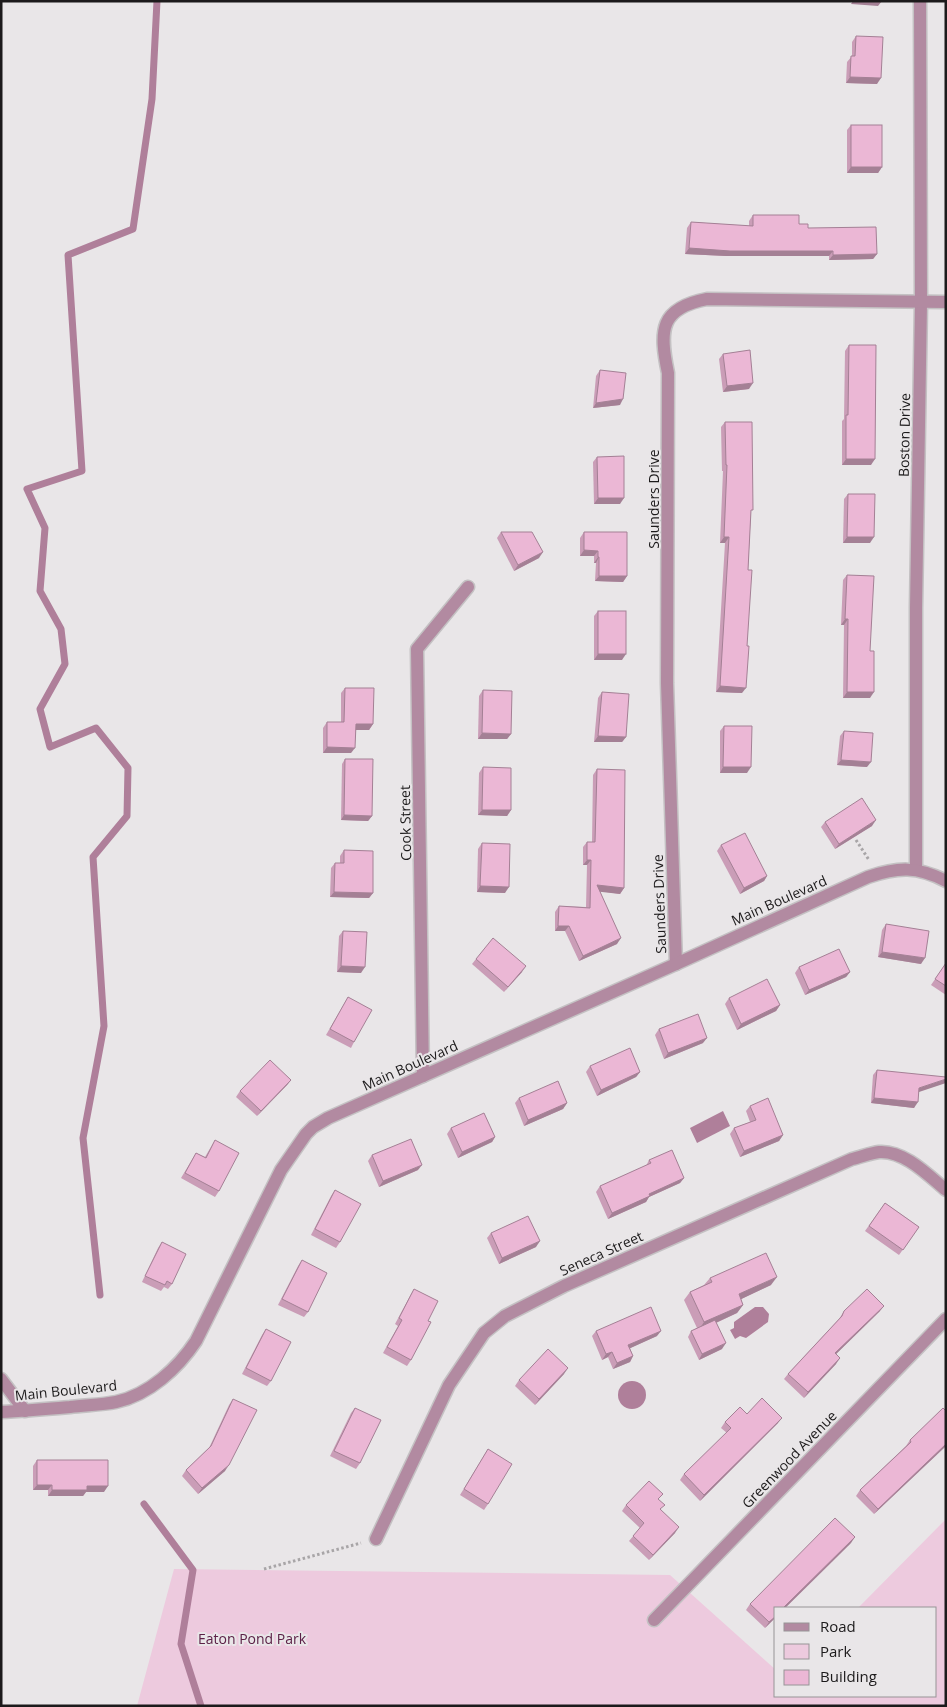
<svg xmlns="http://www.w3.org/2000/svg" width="947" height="1707" viewBox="0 0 947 1707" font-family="'Open Sans',sans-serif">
<rect width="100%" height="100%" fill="#e9e6e8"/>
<polygon fill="#edcade" points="946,1519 946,1706 137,1706 174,1569 670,1575 776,1670 776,1696 936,1696 936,1608 858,1608"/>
<g fill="#af7f9a">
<polygon points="723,1111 730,1126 697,1143 690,1128"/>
<polygon points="755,1307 763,1307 769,1314 768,1322 746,1338 740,1336 735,1339 730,1330 734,1328 734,1322"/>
<circle cx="632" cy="1395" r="14"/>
</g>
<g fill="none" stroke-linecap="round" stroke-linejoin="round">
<g stroke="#af7f9a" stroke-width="7">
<polyline points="100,1295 83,1138 104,1026 93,857 127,816 128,768 96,728 50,747 40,709 65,664 61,629 40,591 45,528 27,489 82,471 68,255 133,229 152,99 157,1"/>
<polyline points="144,1504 193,1570 181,1644 201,1706"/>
</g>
<defs>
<g id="street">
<polyline points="916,869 916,608 921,303 920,1"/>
<path d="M676 964 667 683 668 373C659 330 660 308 707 299L946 302"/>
<polyline points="423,1076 417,649 468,587"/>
<polyline points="1,1379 25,1411"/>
<path d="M1 1412C24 1411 47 1409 70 1407 85 1405 101 1405 116 1402 149 1395 178 1368 196 1341L281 1170 306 1134 313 1127 328 1118 676 964 868 877C898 867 917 866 946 881"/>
<path d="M376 1539 449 1385 484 1333 505 1316 564 1286 852 1159C861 1157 870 1153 879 1152 904 1150 928 1175 946 1190"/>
<polyline points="654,1620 946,1319"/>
</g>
</defs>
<use href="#street" stroke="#c4c1c3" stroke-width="15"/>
<g stroke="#a8a5a7" stroke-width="3" stroke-dasharray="2.5 2.5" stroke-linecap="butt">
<polyline points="856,840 869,860"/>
<polyline points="264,1569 361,1543"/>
</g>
<use href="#street" stroke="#b28aa1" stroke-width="12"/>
</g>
<g fill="#ca9db7">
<polygon points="856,36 877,84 846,83 847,62 852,56 852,42"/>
<polygon points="851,125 882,167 878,173 847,173 847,130"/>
<polygon points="753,215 799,224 808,228 877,254 873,259 829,260 829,256 726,256 685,254 687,228 691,222 749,226 749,221"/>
<polygon points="849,345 871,465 842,465 842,421 844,419 845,351"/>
<polygon points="723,354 749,389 723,392 719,359"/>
<polygon points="600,370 620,405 593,408 596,376"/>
<polygon points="725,422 751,512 748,570 747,646 742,693 716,692 725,543 720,543 723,471 722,471 721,427"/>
<polygon points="597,457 620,504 594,504 593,462"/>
<polygon points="848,494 870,543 843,543 844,499"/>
<polygon points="501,532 539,558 514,571 497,538"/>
<polygon points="584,532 627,576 623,582 595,581 596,563 594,563 594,556 580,556 580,538"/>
<polygon points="847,575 870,651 870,698 843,698 844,625 841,625 843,580"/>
<polygon points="598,611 622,660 594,660 594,616"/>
<polygon points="345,688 373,724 369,730 356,730 351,753 323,753 323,728 327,722 341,722 341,693"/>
<polygon points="483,690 511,734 507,739 478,739 479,696"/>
<polygon points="602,692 626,737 622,742 594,742 598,698"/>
<polygon points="724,726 747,773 720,773 720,731"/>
<polygon points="844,731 867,767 837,765 840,736"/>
<polygon points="345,759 372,816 368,821 341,820 342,764"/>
<polygon points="483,767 511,810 507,816 478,815 479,773"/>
<polygon points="597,769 624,888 620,894 600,891 617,944 579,961 565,931 555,931 555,912 559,906 586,907 587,865 583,865 583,847 587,842 592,842 593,775"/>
<polygon points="825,822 872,826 835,849 821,827"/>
<polygon points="482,843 505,893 477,892 478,849"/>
<polygon points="721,845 767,876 764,881 740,894 717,851"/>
<polygon points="344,850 373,893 369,898 330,897 331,868 335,863 340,863 340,856"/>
<polygon points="886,924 921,964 878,957 882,930"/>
<polygon points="343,931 361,973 337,972 339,936"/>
<polygon points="476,959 522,972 504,992 472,964"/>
<polygon points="946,963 946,995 931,985"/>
<polygon points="799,967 850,972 846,977 805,995 795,973"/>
<polygon points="348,997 354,1042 351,1048 326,1035"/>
<polygon points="729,998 780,1005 776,1011 737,1030 725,1004"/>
<polygon points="659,1029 703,1043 664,1059 655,1035"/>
<polygon points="590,1066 640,1072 636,1077 597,1096 586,1072"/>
<polygon points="877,1070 919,1092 914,1108 871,1103 873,1075"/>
<polygon points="291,1080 287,1085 257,1116 236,1097 240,1091"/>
<polygon points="519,1098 567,1103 563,1109 524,1126 515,1103"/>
<polygon points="750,1106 783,1135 779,1141 740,1157 730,1134 734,1128 750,1122 746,1111"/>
<polygon points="451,1128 495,1137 492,1142 458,1158 447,1134"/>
<polygon points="215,1140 219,1191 215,1197 181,1178 196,1153 205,1157"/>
<polygon points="372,1155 418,1170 379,1187 368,1161"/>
<polygon points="649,1160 684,1178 680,1183 649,1197 646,1202 608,1219 596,1192 600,1186 646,1166"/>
<polygon points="335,1190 340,1242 336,1248 311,1235 331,1196"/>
<polygon points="885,1203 919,1227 899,1255 865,1231"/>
<polygon points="491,1233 536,1247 499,1264 487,1238"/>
<polygon points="162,1242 172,1284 168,1289 164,1287 161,1291 142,1282 158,1248"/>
<polygon points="302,1260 308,1312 304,1317 278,1305 298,1266"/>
<polygon points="710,1278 771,1285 741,1299 743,1305 737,1313 716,1323 722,1349 699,1360 688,1337 691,1331 697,1328 684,1300 690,1292 704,1285"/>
<polygon points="414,1289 428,1321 411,1360 407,1366 383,1353 398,1326 395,1324 411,1294"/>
<polygon points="844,1311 880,1311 836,1354 836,1364 804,1398 784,1379 788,1374 839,1319"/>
<polygon points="266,1329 271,1381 267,1386 242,1374 262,1335"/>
<polygon points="596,1331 657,1336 630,1348 633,1356 630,1362 613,1369 608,1357 602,1360 592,1336"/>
<polygon points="564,1374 535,1405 515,1386 519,1380"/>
<polygon points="233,1399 225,1471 198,1494 182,1476 186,1470 209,1448 229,1405"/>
<polygon points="355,1408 360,1463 356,1469 330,1456 351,1413"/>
<polygon points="946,1411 946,1446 874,1514 856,1496 860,1490 906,1446 910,1440"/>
<polygon points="747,1414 778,1423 700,1501 680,1480 684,1474 727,1433 721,1428 725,1422"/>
<polygon points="488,1449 488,1504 484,1510 460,1495"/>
<polygon points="37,1460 104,1492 86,1492 83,1496 48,1496 48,1490 33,1490 33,1466"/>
<polygon points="659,1500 661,1510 675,1533 649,1560 629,1541 640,1528 622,1511 626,1505"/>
<polygon points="851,1543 765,1628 746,1610 750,1604"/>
</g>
<g fill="#a48095">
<polygon points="853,1 882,1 878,6 851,4"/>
<polygon points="850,77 881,78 877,84 846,83"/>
<polygon points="851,167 882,167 878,173 847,173"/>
<polygon points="689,248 833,251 829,256 726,256 685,254"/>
<polygon points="877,254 873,259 829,260 833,255"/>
<polygon points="753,383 749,389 723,392 727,386"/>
<polygon points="623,399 620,405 593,408 596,403"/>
<polygon points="846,459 875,459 871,465 842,465"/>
<polygon points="598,498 624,498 620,504 594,504"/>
<polygon points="724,537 729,537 725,543 720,543"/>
<polygon points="847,537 874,537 870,543 843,543"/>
<polygon points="584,550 598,551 594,556 580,556"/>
<polygon points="543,552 539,558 514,571 518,565"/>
<polygon points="598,557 599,557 596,563 594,563"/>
<polygon points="599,576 627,576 623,582 595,581"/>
<polygon points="845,619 848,619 844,625 841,625"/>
<polygon points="598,654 626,654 622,660 594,660"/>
<polygon points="720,686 746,688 742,693 716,692"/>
<polygon points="847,692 874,692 870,698 843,698"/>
<polygon points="356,724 373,724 369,730 352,730"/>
<polygon points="482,733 511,734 507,739 478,739"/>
<polygon points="598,736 626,737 622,742 594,742"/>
<polygon points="327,747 355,748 351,753 323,753"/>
<polygon points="841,760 871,762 867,767 837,765"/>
<polygon points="723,767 751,767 747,773 720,773"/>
<polygon points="482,810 511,810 507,816 478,815"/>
<polygon points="344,815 372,816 368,821 341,820"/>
<polygon points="876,820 872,826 835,849 839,844"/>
<polygon points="587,860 591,860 587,865 583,865"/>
<polygon points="767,876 764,881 740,894 744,888"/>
<polygon points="597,885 624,888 620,894 593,891"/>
<polygon points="480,886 509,887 505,893 477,892"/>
<polygon points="334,892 373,893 369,898 330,897"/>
<polygon points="558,926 569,926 565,931 555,931"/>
<polygon points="621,938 617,944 579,961 583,956"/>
<polygon points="882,952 925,958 921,964 878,957"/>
<polygon points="341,966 365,967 361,973 337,972"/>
<polygon points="526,966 522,972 504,992 508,987"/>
<polygon points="850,972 846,977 805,995 809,990"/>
<polygon points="780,1005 776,1011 737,1030 741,1024"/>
<polygon points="707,1038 703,1043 664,1059 668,1053"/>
<polygon points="640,1072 636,1077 597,1096 601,1090"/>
<polygon points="946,1079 946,1083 916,1093 919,1088"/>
<polygon points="291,1080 287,1085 257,1116 261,1111"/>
<polygon points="874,1098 918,1102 914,1108 871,1103"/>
<polygon points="567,1103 563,1109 524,1126 528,1120"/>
<polygon points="783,1135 779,1141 740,1157 744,1151"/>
<polygon points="495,1137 492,1142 458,1158 462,1152"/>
<polygon points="422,1165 418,1170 379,1187 383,1181"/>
<polygon points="684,1178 680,1183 649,1197 646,1202 608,1219 612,1213 649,1194"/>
<polygon points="540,1241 536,1247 499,1264 502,1258"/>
<polygon points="777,1277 771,1285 733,1303 739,1294"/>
<polygon points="743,1305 737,1313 698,1331 704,1322"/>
<polygon points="884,1306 880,1311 831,1359 835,1353"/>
<polygon points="661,1331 657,1336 624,1351 628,1345"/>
<polygon points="726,1343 722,1349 699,1360 702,1354"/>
<polygon points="612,1352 608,1357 602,1360 606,1354"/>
<polygon points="633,1356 630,1362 613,1369 617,1363"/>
<polygon points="840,1358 836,1364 804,1398 808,1392"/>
<polygon points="568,1368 564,1374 535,1405 539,1399"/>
<polygon points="782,1418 778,1423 700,1501 704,1495"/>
<polygon points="946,1444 946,1446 874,1514 878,1509"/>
<polygon points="229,1465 225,1471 198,1494 202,1488"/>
<polygon points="37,1485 52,1485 48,1490 33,1490"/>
<polygon points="87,1486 108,1486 104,1492 86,1492 83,1496 48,1496 52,1490"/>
<polygon points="679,1527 675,1533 649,1560 653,1555"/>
<polygon points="855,1537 851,1543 785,1608 783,1608"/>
<polygon points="776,1616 776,1617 765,1628 769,1622"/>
</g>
<g fill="#ebb7d5" stroke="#a48095">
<polygon points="856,36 883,37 881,78 850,77 851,56 855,56"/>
<rect x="851" y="125" width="31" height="42"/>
<polygon points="753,215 799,215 799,224 808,224 808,228 876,227 877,254 833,255 833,251 730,251 689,248 691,222 753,226"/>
<polygon points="849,345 876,345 875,459 846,459 846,415 848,415"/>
<polygon points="750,350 753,383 727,386 723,354"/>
<polygon points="600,370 626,373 623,399 596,403"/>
<polygon points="725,422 752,422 753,510 751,510 748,570 752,570 747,646 749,646 746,688 720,686 729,537 724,537 727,465 726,465"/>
<polygon points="624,456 624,498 598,498 597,457"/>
<polygon points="848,494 875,494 874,537 847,537"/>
<polygon points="501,532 532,532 543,552 518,565"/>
<polygon points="584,532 627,532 627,576 599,576 599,557 598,557 598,551 584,550"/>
<polygon points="847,575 874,576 870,651 874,651 874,692 847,692 848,619 845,619"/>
<rect x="598" y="611" width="28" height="43"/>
<polygon points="345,688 374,688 373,724 356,724 355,748 327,747 327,722 344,722"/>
<polygon points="483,690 512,691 511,734 482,733"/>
<polygon points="602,692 629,694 626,737 598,736"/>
<polygon points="724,726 752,726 751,767 723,767"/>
<polygon points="844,731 873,733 871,762 841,760"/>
<polygon points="345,759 373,759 372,816 344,815"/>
<polygon points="483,767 511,768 511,810 482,810"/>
<polygon points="597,769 625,770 624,888 597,885 621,938 583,956 569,926 558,926 559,906 590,908 591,860 587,860 587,842 595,842"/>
<polygon points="862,798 876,820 839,844 825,822"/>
<polygon points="745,833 767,876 744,888 721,845"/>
<polygon points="482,843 510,844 509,887 480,886"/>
<polygon points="344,850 373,851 373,893 334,892 335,863 344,863"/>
<polygon points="886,924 929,931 925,958 882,952"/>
<polygon points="343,931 367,932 365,967 341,966"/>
<polygon points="493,938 526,966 508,987 476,959"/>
<polygon points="839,949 850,972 809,990 799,967"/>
<polygon points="946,963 946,986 935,979"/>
<polygon points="767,979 780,1005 741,1024 729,998"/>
<polygon points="348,997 372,1010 354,1042 330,1029"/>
<polygon points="698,1014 707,1038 668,1053 659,1029"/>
<polygon points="630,1048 640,1072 601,1090 590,1066"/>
<polygon points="270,1060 291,1080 261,1111 240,1091"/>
<polygon points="877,1070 946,1077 946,1079 919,1088 918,1102 874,1098"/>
<polygon points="558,1081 567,1103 528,1120 519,1098"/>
<polygon points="768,1098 783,1135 744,1151 734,1128 756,1120 750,1106"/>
<polygon points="484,1113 495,1137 462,1152 451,1128"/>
<polygon points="411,1139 422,1165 383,1181 372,1155"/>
<polygon points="215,1140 239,1153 219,1191 185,1173 196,1153 206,1158"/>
<polygon points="672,1150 684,1178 649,1194 650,1196 612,1213 600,1186 651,1163 649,1160"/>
<polygon points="335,1190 361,1204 340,1242 315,1229"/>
<polygon points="885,1203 919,1227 903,1250 869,1226"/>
<polygon points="528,1216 540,1241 502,1258 491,1233"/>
<polygon points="162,1242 186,1254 172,1284 167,1281 165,1285 145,1276"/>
<polygon points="766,1253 777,1277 739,1294 743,1305 704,1322 690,1292 712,1282 710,1278"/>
<polygon points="302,1260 327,1273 308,1312 282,1299"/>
<polygon points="414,1289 438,1301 428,1321 431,1322 411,1360 387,1347 402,1320 399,1318"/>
<polygon points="867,1289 884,1306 835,1353 840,1358 808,1392 788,1374 842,1316 844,1311"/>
<polygon points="651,1307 661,1331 628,1345 633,1356 617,1363 612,1352 606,1354 596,1331"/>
<polygon points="715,1320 726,1343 702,1354 691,1331"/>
<polygon points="266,1329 291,1342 271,1381 246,1368"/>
<polygon points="548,1349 568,1368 539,1399 519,1380"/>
<polygon points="762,1398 782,1418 704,1495 684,1474 731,1428 725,1422 740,1407 747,1414"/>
<polygon points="233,1399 257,1410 229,1465 202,1488 186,1470 211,1446"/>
<polygon points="355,1408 381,1420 360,1463 334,1451"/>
<polygon points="943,1408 946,1411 946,1444 878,1509 860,1490 911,1442 910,1440"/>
<polygon points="488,1449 512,1464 488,1504 464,1489"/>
<polygon points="37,1460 108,1460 108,1486 87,1486 87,1490 52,1490 52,1485 37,1485"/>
<polygon points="649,1481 663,1494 658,1499 665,1505 660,1509 679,1527 653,1555 633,1536 644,1523 626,1505"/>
<polygon points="835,1518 855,1537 783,1608 776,1608 776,1616 769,1622 750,1604"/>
</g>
<g text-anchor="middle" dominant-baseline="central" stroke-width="4" stroke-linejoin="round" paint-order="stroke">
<g font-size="14" fill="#1c1a1b" stroke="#e9e6e8">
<text transform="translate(904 435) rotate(-89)">Boston Drive</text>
<text transform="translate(653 499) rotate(-90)">Saunders Drive</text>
<text transform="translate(405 823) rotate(-91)">Cook Street</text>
<text transform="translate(779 900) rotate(-24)">Main Boulevard</text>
<text transform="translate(659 904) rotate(-92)">Saunders Drive</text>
<text transform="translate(410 1065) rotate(-24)">Main Boulevard</text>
<text transform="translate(601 1253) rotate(-24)">Seneca Street</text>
<text transform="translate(66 1390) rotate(-6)">Main Boulevard</text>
<text transform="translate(789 1459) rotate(-46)">Greenwood Avenue</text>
</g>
<g font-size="14" fill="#5c2147" stroke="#e9e6e8">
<text x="252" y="1638">Eaton Pond Park</text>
</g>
</g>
<rect width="947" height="1707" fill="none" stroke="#1c1a1b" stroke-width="5"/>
<rect x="774" y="1607" width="162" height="90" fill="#e9e6e8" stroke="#979496"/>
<rect x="784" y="1623" width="25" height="8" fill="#b28aa1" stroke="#979496"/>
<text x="820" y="1632" font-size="15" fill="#1c1a1b">Road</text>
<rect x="784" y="1644" width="25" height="15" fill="#edcade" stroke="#979496"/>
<text x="820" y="1657" font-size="15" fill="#1c1a1b">Park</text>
<rect x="784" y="1670" width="25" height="15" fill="#ebb7d5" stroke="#979496"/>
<text x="820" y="1682" font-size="15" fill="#1c1a1b">Building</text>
</svg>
